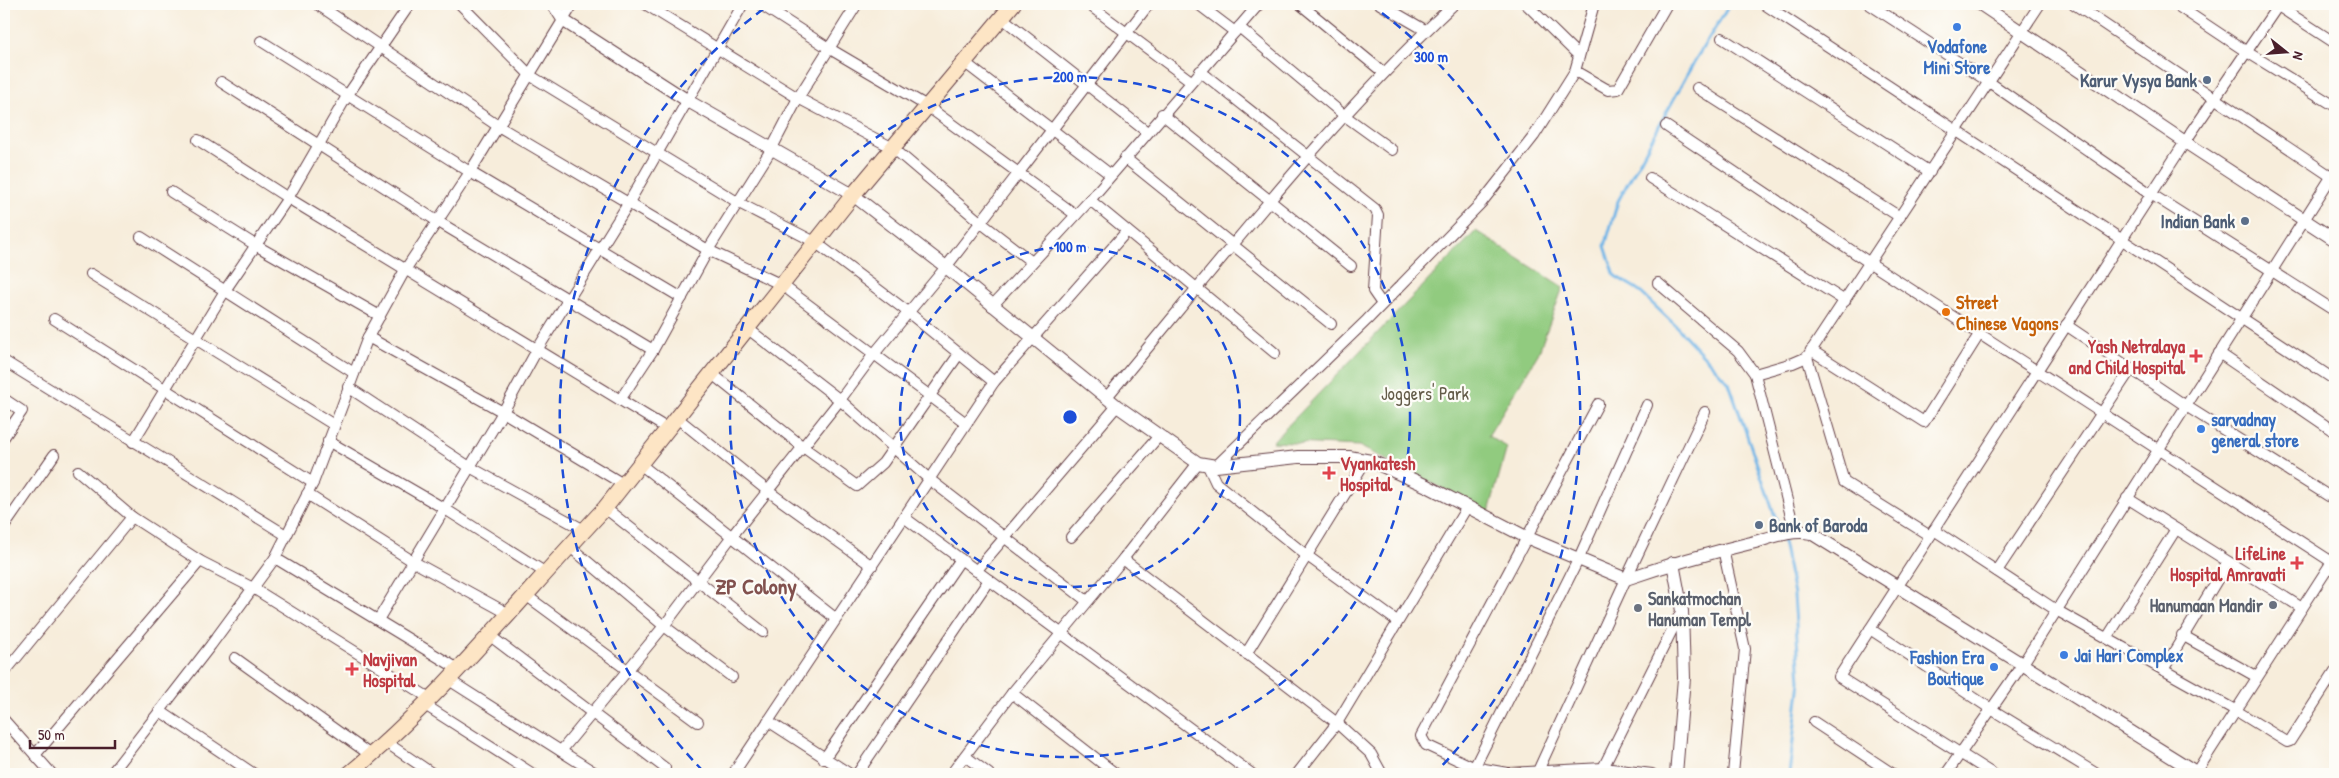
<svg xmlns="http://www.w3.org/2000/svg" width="2339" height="778" viewBox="0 0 2339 778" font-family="'Patrick Hand',sans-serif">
<rect width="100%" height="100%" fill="#fdfcf7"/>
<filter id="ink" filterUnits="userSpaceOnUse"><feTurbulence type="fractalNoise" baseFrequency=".02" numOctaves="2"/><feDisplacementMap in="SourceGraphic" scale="10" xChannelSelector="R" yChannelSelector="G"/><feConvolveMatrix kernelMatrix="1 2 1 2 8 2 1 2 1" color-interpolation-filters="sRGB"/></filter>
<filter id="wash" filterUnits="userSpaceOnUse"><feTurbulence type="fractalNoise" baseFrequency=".0096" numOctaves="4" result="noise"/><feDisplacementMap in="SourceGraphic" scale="20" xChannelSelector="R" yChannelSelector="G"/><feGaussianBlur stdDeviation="1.12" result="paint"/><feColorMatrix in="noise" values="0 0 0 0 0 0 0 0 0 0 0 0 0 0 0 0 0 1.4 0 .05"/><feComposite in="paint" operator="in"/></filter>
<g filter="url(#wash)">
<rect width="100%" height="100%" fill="#f7eddb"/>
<polygon fill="#91cb7f" stroke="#6e7555" points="1476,231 1563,287 1538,354 1488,436 1507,447 1489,512 1359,446 1272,442"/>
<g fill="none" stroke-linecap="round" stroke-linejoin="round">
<g stroke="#70b5e7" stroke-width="3">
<polyline points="1730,4 1694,62 1618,201 1605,246 1615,276 1637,289 1675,325 1729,383 1780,531"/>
<polyline points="1782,537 1794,595 1800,681 1789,774"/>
</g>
</g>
</g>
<g filter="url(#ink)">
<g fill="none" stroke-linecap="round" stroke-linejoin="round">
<defs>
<g id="minor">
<polyline points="317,4 498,126 708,250 782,285 966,423"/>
<polyline points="460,4 531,76 739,203 815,242 908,312 994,382"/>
<polyline points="645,4 798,98 893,148 980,222 1032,262"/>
<polyline points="760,4 830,49 927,106 1076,215"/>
<polyline points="1088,4 1191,81"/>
<polyline points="1198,4 1235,32"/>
<polyline points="1300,4 1384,73"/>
<polyline points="1380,4 1425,30"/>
<polyline points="1526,4 1579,56"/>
<polyline points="1764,4 2335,380"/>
<polyline points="1869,4 1989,82 2151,194 2335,311"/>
<polyline points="2074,4 2335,179"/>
<polyline points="2175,4 2247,52 2335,106"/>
<polyline points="2275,4 2335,43"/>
<polyline points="1001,17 1147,132"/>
<polyline points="1239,27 1345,116 1392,150"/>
<polyline points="1722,38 1930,172"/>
<polyline points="261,41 470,172 682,298"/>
<polyline points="964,62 1111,175"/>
<polyline points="1200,71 1375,209 1378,215 1373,291 1382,304"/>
<polyline points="1575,71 1608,90 1618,89 1667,4"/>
<polyline points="221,82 437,221 653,350"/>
<polyline points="1697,88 1900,217"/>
<polyline points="1162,114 1351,266"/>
<polyline points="1666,126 1870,263 2332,562"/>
<polyline points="198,140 288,198 668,429"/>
<polyline points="1125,158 1331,324"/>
<polyline points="1650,178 1845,301"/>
<polyline points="171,192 257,246 380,316"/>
<polyline points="1090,200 1275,353"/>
<polyline points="141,237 354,373"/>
<polyline points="91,274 334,425"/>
<polyline points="1658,283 1738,351 1755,374"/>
<polyline points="992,306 1090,200 1259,4"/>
<polyline points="54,319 313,483"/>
<polyline points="2066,325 2186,406 2335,500"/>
<polyline points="747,328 840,400 929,479 1087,601"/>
<polyline points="368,337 503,412 623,484"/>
<polyline points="1811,350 1924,422 1980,333"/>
<polyline points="2219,353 2335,432"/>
<polyline points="1807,357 1844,482 1930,536"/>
<polyline points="4,361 286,535"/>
<polyline points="711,373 803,447 857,486 883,463 959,354"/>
<polyline points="348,387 468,466 584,530"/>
<path d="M1106 398C1218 264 1326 124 1454 4"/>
<polyline points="4,399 22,411 4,437"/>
<polyline points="620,400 653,350 708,250 771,150 798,98 857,4"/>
<polyline points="1598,404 1421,736 1426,745 1473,767 1507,773 1603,768 1652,774"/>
<polyline points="676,417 768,491 872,566"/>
<polyline points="328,441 445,509 546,573"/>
<polyline points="133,442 226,289 288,198 347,96 410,4"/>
<polyline points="640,464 835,618"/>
<polyline points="1208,466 1216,483 1306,555 1397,621"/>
<polyline points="1216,466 1367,320 1482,202 1534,136 1575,71 1594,4"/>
<polyline points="78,471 132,517 200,561 253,588 431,699"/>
<polyline points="307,494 414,562 509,614"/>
<polyline points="2127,498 2302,608"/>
<polyline points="605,508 763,632"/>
<polyline points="905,518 1252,774"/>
<polyline points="4,527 54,455"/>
<polyline points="1934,530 2056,610 2235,710 2287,742 2290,741 2335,671"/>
<polyline points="1795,532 1755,374 1793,363 1807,357 2040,4"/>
<polyline points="1071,537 1159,436"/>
<polyline points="569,546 664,626 732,677"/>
<polyline points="1723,549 1745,649 1733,774"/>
<polyline points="275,558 458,669"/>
<polyline points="1123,559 1337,723 1371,754 1382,774"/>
<polyline points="976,571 1117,406"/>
<polyline points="1997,571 2131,369"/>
<polyline points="527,596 698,722"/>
<polyline points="378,620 503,412 537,350 628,204 743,4"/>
<polyline points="1870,629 1991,709 2097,774"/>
<polyline points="489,635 665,768"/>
<polyline points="2182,635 2257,677"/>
<polyline points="2107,638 2176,529"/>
<polyline points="1246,654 1366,460"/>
<polyline points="235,658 372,756"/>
<polyline points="2163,670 2228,562"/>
<polyline points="4,673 132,517"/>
<polyline points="449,680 597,774"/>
<polyline points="1012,693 1116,774"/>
<polyline points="425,705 533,774"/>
<polyline points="160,711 254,774"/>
<polyline points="4,720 52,774"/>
<polyline points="768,721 850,774"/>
<polyline points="1814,722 1893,774"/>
<polyline points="387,743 433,774"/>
<polyline points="561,751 664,626 732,536 840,400 874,354 946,267 1149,4"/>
<polyline points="35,755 200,561"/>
<polyline points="965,756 989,774"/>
<polyline points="824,759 961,559"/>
<polyline points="1603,768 1681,612"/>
<polyline points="1537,773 1626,579 1705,412"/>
<polyline points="111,774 211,645 275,558 313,483 368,337 405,270 470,172 573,4"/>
<polyline points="733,774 994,382 1127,231"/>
<polyline points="857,774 989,580"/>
<polyline points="951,774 1012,693 1123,559 1198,463"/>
<polyline points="1297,774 1337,723 1467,507"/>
<polyline points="1471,774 1579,558 1647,405"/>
<polyline points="1946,774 2022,665 2335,171"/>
<polyline points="1993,774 1839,677 2185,142 2279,4"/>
<polyline points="2195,774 2335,557"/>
</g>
<g id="tertiary">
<path d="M553 4 564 21 688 101 853 195 946 267 1117 406 1198 463 1216 466 1298 457H1349L1371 461 1427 486 1526 537 1626 579C1667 565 1709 553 1751 543 1770 538 1791 529 1811 533L2199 774"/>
<polyline points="1980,4 2185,142 2335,240"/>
<polyline points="1673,563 1682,611 1684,678 1676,774"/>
</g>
<path id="secondary" d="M349 774C444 695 521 597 605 508L853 195 1013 4"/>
</defs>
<use href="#minor" stroke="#643e45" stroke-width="12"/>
<use href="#tertiary" stroke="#643e45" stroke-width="14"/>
<use href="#secondary" stroke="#643e45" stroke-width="17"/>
<use href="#minor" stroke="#fff" stroke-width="10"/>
<use href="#tertiary" stroke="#fff" stroke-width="12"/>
<use href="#secondary" stroke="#fde5c5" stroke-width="15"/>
</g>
</g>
<g fill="none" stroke="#1d4ed8" stroke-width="2.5" stroke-dasharray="9 6">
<circle cx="1070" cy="417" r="170"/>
<circle cx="1070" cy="417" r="340"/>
<path d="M703 771A510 510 0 0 1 770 4M1370 4A510 510 0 0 1 1437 771"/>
</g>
<g fill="#3f7fe0" stroke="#fdfcf7" stroke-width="2">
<circle cx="1957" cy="27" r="5"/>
<circle cx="2201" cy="429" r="5"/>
<circle cx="2064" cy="655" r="5"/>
<circle cx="1994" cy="667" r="5"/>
</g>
<g fill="#5c6f8a" stroke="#fdfcf7" stroke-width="2">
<circle cx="2207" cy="80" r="5"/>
<circle cx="2245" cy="221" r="5"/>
<circle cx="1759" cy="525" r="5"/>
</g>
<circle fill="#e8710a" stroke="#fdfcf7" stroke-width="2" cx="1946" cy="312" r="5"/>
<g fill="#e0444e" stroke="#fdfcf7" stroke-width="2">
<path d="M2193.5 348.5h5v5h5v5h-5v5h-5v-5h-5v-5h5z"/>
<path d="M1326.5 465.5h5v5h5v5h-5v5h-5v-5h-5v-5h5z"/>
<path d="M2294.5 555.5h5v5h5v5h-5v5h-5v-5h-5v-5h5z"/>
<path d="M349.5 661.5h5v5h5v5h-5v5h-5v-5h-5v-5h5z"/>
</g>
<g fill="#6b7280" stroke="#fdfcf7" stroke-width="2">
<circle cx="2273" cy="605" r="5"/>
<circle cx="1638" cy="608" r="5"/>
</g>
<g text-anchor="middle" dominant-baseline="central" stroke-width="4.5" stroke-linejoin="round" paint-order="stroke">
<g font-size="18" font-weight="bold" fill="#366cbe" stroke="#fdfcf7" text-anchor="start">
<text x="1957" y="46" text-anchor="middle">Vodafone<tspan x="1957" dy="21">Mini Store</tspan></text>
<text x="2211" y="419">sarvadnay<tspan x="2211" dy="21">general store</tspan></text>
<text x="2074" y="655">Jai Hari Complex</text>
<text x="1984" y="657" text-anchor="end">Fashion Era<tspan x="1984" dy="21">Boutique</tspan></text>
</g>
<g font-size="18" font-weight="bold" fill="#4e5e75" stroke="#fdfcf7" text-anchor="end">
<text x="2197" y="80">Karur Vysya Bank</text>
<text x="2235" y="221">Indian Bank</text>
<text x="1769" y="525" text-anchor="start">Bank of Baroda</text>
</g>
<g font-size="18" font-weight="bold" fill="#c56008" stroke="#fdfcf7" text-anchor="start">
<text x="1956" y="302">Street<tspan x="1956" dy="21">Chinese Vagons</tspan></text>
</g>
<g font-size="18" font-weight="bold" fill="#be3a42" stroke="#fdfcf7" text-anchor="end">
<text x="2185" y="346">Yash Netralaya<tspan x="2185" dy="21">and Child Hospital</tspan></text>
<text x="1340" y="463" text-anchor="start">Vyankatesh<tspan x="1340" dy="21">Hospital</tspan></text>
<text x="2286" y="553">LifeLine<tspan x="2286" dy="21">Hospital Amravati</tspan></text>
<text x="363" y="659" text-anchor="start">Navjivan<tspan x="363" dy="21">Hospital</tspan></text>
</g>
<g font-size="18" fill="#635b48" stroke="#fdfcf7">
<text x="1425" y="393">Joggers' Park</text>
</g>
<g font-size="18" font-weight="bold" fill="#5b616d" stroke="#fdfcf7" text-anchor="start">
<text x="1648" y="598">Sankatmochan<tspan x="1648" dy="21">Hanuman Templ</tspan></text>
<text x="2263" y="605" text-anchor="end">Hanumaan Mandir</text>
</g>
<g font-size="22" font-weight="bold" fill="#82514e" stroke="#fdfcf7">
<text x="756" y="586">ZP Colony</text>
</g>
</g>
<circle cx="1070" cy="417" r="8" fill="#1d4ed8" stroke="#fdfcf7" stroke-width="2.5"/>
<g font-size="15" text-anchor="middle" font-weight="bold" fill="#1d4ed8" stroke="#fdfcf7" stroke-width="4.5" stroke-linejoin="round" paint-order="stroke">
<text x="1431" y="62">300 m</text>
<text x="1070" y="82">200 m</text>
<text x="1070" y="252">100 m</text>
</g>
<rect width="2339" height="778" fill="none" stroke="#fdfcf7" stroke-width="20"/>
<g transform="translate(2286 52) rotate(107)" stroke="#fdfcf7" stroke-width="4" paint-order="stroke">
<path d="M0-4L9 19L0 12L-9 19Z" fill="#4a1f2b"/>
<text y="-8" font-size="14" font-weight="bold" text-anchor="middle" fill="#4a1f2b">N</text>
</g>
<path d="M30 740v8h85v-8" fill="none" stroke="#4a1f2b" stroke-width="2.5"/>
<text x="38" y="740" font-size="15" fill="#4a1f2b" stroke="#fdfcf7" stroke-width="4" paint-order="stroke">50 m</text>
</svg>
